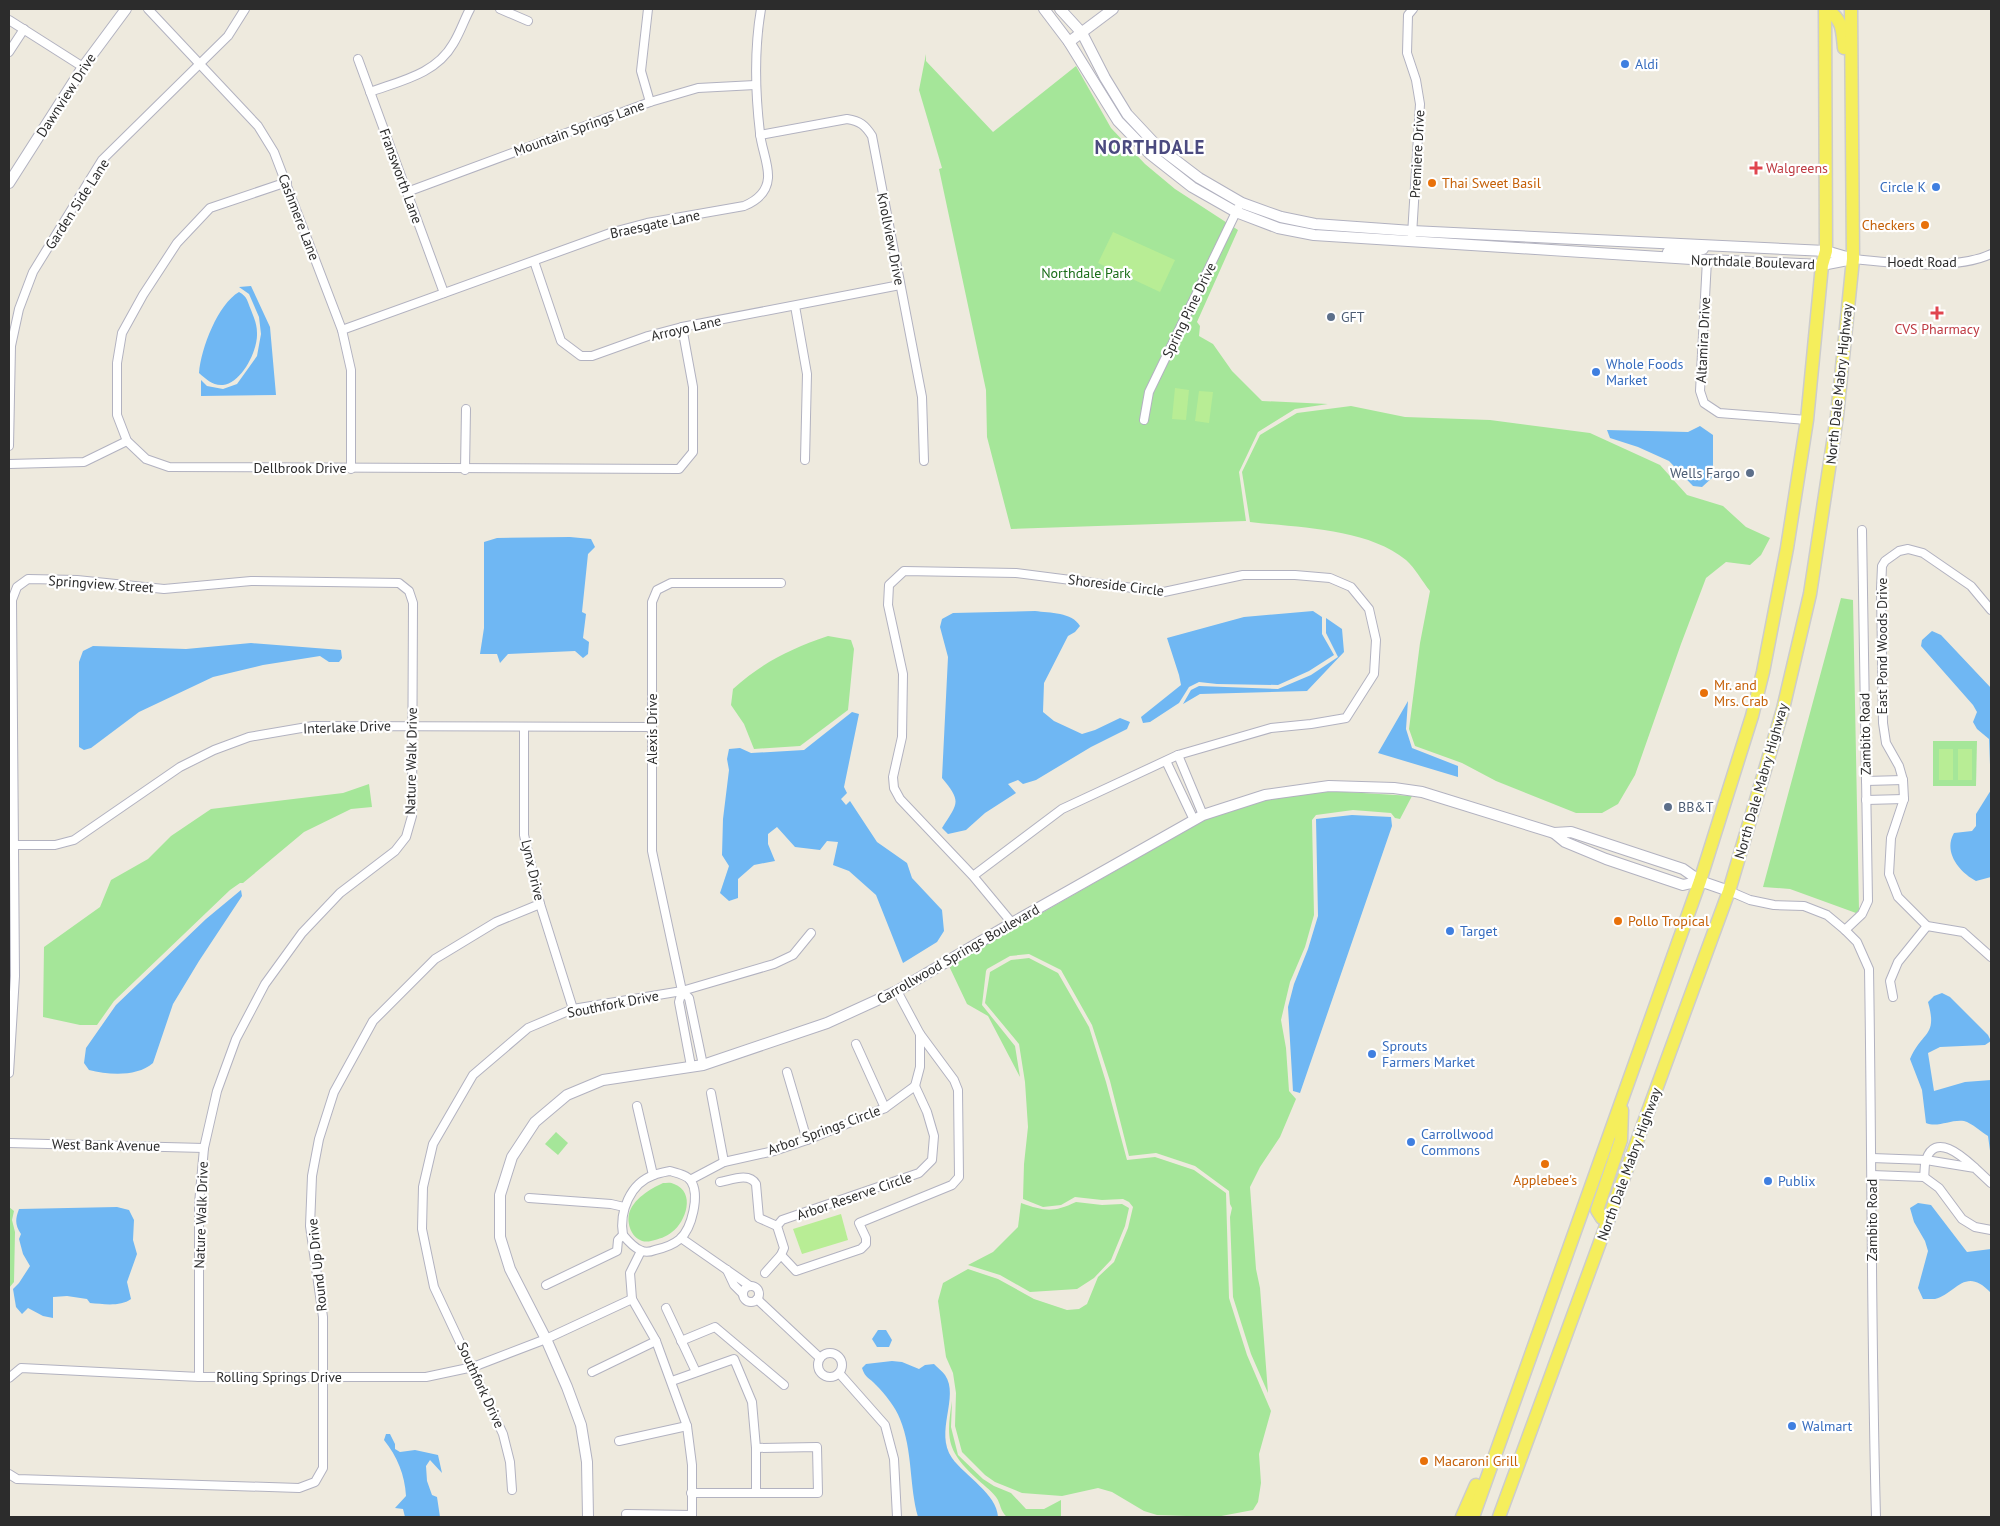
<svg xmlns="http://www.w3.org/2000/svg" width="2000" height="1526" viewBox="0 0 2000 1526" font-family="'PT Sans',sans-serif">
<rect width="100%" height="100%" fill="#eeeade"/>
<g fill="#a5e699">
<polygon points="926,54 926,61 993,132 1076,66 1111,128 1145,164 1175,189 1238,230 1197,322 1200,326 1199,336 1213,344 1232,371 1262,401 1328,404 1295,409 1258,432 1239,472 1246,521 1011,529 987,437 986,390 939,169 942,168 919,90"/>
<path d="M1351 406 1405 417 1490 420 1590 433 1660 465 1687 495 1723 506 1746 527 1770 538 1761 555 1750 565 1726 562 1706 578 1681 644 1635 775 1618 804 1602 813H1576L1496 781 1462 763 1415 746 1409 729 1420 643 1430 591C1422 581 1415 568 1406 560 1366 528 1300 528 1250 522L1242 472 1260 435 1297 413Z"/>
<polygon points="1841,598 1853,600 1859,910 1856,913 1790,889 1763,887"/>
<path d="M828 636 851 640 854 649 848 710 800 746 754 749 744 724 731 705 733 689C763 662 790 649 828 636Z"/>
<polygon points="1933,741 1977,741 1976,786 1933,786"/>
<polygon points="369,784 372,807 351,809 304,832 243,883 240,883 230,890 114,1001 97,1025 80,1025 43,1017 44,947 100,907 111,880 148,859 171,836 211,809 343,793"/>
<polygon points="1330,791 1412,796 1400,819 1395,818 1391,813 1353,810 1316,815 1312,820 1314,915 1305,947 1290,982 1281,1020 1286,1048 1289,1091 1296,1099 1280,1137 1260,1167 1250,1187 1256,1269 1260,1288 1268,1393 1251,1354 1233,1297 1230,1217 1232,1208 1230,1204 1229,1191 1195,1166 1156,1153 1129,1156 1110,1081 1092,1025 1061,970 1029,954 1010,956 987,969 986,971 982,1005 1015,1046 1020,1077 988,1016 967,1004 949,966 1204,820 1266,800"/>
<polygon points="1029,958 1058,973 1089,1027 1106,1082 1127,1160 1155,1157 1194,1170 1226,1193 1229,1298 1247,1355 1271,1411 1259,1454 1261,1483 1258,1502 1253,1510 1216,1517 1157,1515 1144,1511 1112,1492 1098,1488 1062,1496 1022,1493 995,1482 985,1475 962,1452 955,1426 956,1393 953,1373 946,1357 938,1301 943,1283 968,1269 998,1279 1034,1299 1067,1310 1079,1309 1087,1304 1098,1277 1114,1262 1128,1228 1133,1207 1129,1202 1123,1199 1102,1200 1075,1197 1061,1205 1043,1207 1023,1199 1024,1164 1028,1127 1025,1082 1019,1044 985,1003 990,972 1011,960"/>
<polygon points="556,1132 568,1143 558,1155 545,1144"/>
<path d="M663 1183C666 1183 671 1182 674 1184 696 1192 686 1222 672 1232 666 1237 659 1239 651 1241 636 1245 626 1228 629 1214 633 1199 650 1189 663 1183Z"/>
<path d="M1076 1202 1102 1205 1122 1204 1129 1208 1125 1226 1111 1260 1094 1278 1077 1289 1030 1292 1000 1275 968 1265 993 1252 1018 1227 1021 1203C1044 1211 1053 1213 1076 1202Z"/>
<polygon points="9,1207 14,1211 12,1220 15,1232 14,1282 9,1288 10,1298 9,1300"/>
<path d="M952 1401 951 1427 958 1455 983 1479 994 1486 1011 1493 1026 1509H1044L1061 1500V1517H1007C1000 1511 1001 1504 996 1497 991 1490 982 1484 976 1478 947 1451 946 1439 952 1401Z"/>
</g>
<g fill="#b8ed95">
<polygon points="1113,232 1175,260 1160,292 1098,263"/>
<polygon points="1175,388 1189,390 1186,420 1172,419"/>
<polygon points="1199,391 1213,392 1209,423 1195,421"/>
<rect x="1939" y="749" width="14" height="31"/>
<rect x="1958" y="749" width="14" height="31"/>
<polygon points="841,1214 848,1240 802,1254 793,1229"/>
</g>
<g fill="#6fb7f3">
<polygon points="251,286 270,327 276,395 201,396 201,380 207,386 223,389 237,384 257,356 261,334 259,317 249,294 239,287"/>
<path d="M239 292C248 297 247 301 251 310 254 318 257 324 257 333 258 350 242 383 223 385 213 386 206 379 199 373 201 348 218 304 239 292Z"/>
<polygon points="1700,426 1713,435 1713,477 1702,487 1693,486 1669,461 1638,447 1610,438 1607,430 1688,432"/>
<polygon points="570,537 591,539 595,547 588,554 582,612 586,614 583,638 589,642 588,654 583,658 575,651 508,654 500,663 497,654 480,654 484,628 484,542 497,538"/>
<path d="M1035 611C1050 613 1072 612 1080 626L1075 632 1068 636 1044 683 1043 712 1054 721 1082 734 1095 730 1120 718 1130 722 1127 729 1091 747 1036 780 1023 784 1018 780 1008 784 1016 793 985 813 966 830 948 834 942 828C958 803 962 802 942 778L948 657 940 627 942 619 953 613Z"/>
<polygon points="1313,611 1322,617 1322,634 1334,655 1309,671 1278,685 1217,684 1199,682 1189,687 1179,703 1150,722 1143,723 1141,717 1181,685 1179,675 1167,638 1244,617"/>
<polygon points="1326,618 1342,629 1344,652 1307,691 1200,694 1183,704 1191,690 1199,686 1278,689 1311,675 1338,657 1326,633"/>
<path d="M1932 631 1941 635 1991 688V877L1976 881C1959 872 1943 852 1954 833L1972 831 1976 826V814L1991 790 1989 739 1977 729 1973 722 1977 712 1973 705 1921 646 1922 640Z"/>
<polygon points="251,643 341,650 342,658 339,662 329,662 320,656 263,665 213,677 139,712 91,748 84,750 79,747 79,662 83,651 93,646 186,649"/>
<polygon points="1408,701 1406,729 1412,748 1458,766 1458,777 1378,753"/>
<polygon points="852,712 859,714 844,787 847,793 841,799 846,805 850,801 877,842 907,863 912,878 942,910 944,931 937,942 903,963 876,895 849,871 833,865 838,842 827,841 820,850 795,847 777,827 768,834 768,844 775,861 754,865 738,879 738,898 729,901 720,893 729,866 722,855 723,819 729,770 727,759 729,749 740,748 751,753 804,750"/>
<polygon points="1352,815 1391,817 1392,826 1300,1093 1293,1091 1288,1007 1294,984 1308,949 1318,916 1316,819"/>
<path d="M241 890 242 896 199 961 173 1004 153 1063C137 1077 109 1075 89 1070L84 1063 86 1048 116 1005 206 919Z"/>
<path d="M1942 993 1950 997 1988 1035 1991 1041 1985 1045 1940 1047 1928 1053 1934 1091 1965 1082 1991 1080V1158L1988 1136C1981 1132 1972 1123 1964 1121 1951 1119 1938 1128 1926 1123L1922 1090 1910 1059C1922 1031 1938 1037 1928 1002L1934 996Z"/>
<path d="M1918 1203 1931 1205 1967 1252 1991 1249V1293C1965 1265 1956 1294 1935 1299 1931 1299 1926 1299 1923 1299L1918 1288 1928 1251 1925 1241 1914 1222 1910 1208Z"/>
<path d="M117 1207 129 1210 134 1220 133 1240 137 1254 127 1282 131 1299C120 1307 103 1304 90 1303L87 1299 67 1296 53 1297V1318L43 1316 28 1308 22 1314 16 1307 13 1289 19 1283 30 1266 23 1254 19 1239 21 1234C15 1225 15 1220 19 1209Z"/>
<polygon points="878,1330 886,1330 892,1340 889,1347 877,1347 872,1339"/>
<path d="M892 1361 902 1362 919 1369 925 1365 934 1364C937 1367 942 1371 945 1375 960 1397 934 1432 952 1458 965 1476 997 1494 998 1517H918C909 1485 913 1451 900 1419 896 1408 885 1394 876 1385 870 1378 865 1378 862 1368L866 1364Z"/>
<path d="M386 1434H390L395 1444V1449L400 1452 415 1450 438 1455 442 1473 430 1460 426 1466 427 1481 432 1495 437 1497 440 1517H405L403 1509 395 1508 406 1496C405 1475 397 1456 384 1440Z"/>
</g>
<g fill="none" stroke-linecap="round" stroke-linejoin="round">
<defs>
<g id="minor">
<polyline points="148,9 258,126 274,152 342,330 351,370 351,469"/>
<polyline points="500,9 528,21"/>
<polyline points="648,9 641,71 650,102"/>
<polyline points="9,20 83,67"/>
<polyline points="9,52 24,29"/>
<polyline points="358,59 444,293"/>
<path d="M370 92C400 81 436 74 453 44 460 33 464 20 470 9"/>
<path d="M760 135 847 119C860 121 865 125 872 136L922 397 924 461"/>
<polyline points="287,182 210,208 177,243 143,295 122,333 117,363 117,415 127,441 146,459 169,467 679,469 693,452 693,387 682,327"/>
<polyline points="407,192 650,102 698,88 755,85"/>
<polyline points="1412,235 1420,104 1416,80 1407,53 1408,15 1413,9"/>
<path d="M1853 259C1892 263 1955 271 1991 254"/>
<polyline points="1707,260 1700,391 1704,403 1719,413 1807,420"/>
<polyline points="534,261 561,341 581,356 592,356 648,336 682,327 900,285"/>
<polyline points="795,306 807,374 805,460"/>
<path d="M342 330 613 232 647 223 744 206C756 201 767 193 768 178 769 164 761 147 760 133 755 91 754 50 761 9"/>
<polyline points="1144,420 1149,392 1238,208"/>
<polyline points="9,446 11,346 19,309 33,272 102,160 228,36 245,9"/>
<polyline points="9,464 84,462 127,441"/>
<polyline points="465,470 466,409"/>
<polyline points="1991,610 1971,586 1923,553 1908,549 1899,551 1885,561 1882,566 1881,589 1883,723 1886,743 1899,766 1903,780 1904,799 1891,838 1889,874 1898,897 1927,926 1963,932 1991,957"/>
<polyline points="524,727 524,835 540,904 573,1009"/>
<polyline points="1178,755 1203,815"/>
<polyline points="1166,761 1194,820"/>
<polyline points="1866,781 1903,780"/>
<polyline points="1866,800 1904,799"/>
<polyline points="13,845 55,845 74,840 180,767 214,750 249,737 313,726 652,727"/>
<polyline points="973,876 1062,809 1178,755 1271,728 1311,724 1346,718 1374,674 1376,640 1369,609 1351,587 1330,578 1295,575 1243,575 1164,592 1016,573 904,571 889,585 888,605 903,674 902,737 893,777 894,788 900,799 973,876 1012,923"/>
<path d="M1729 891 1750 900 1774 905 1804 906 1827 915 1845 930 1857 942 1869 969C1872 1152 1871 1335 1876 1517"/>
<polyline points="1845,930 1862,914 1868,901 1862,530"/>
<polyline points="682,991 689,998 703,1065"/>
<polyline points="1893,997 1890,981 1898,962 1927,926"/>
<polyline points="856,1044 885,1108"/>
<polyline points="691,1066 679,1002 682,991 652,851 652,602 657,590 671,583 781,583"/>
<polyline points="787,1072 807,1140"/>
<polyline points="9,1073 15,976 12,600 17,587 28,579 77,580 164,589 251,581 399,583 409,591 413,603 412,816 406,837 395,851 340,893 302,933 265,984 236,1039 217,1091 204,1148 199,1204 199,1377"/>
<polyline points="915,1086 927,1112 934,1136 932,1160 919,1173 782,1220 777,1226 784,1248 781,1255 796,1271 861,1249 866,1244 866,1238 859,1223 952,1185 959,1177 958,1090 954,1080 920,1034"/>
<polyline points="711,1093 724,1162"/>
<polyline points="637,1106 653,1175"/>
<polyline points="9,1143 204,1148"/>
<polyline points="1872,1158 1926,1160 1975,1168 1991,1183"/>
<path d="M670 1171C677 1173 687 1175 691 1181 700 1195 692 1228 680 1239 673 1245 664 1248 655 1250 650 1252 645 1253 640 1250 633 1247 628 1241 623 1235 619 1212 630 1183 654 1175 659 1173 665 1172 670 1171Z"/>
<polyline points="1872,1175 1924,1177 1939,1188 1962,1219 1975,1227 1991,1230"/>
<path d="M1924 1177C1925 1172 1924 1165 1926 1160 1935 1132 1962 1156 1974 1167"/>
<polyline points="690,1180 724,1162 774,1151 807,1140 885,1108 915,1086 920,1067 920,1034 897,991"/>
<path d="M720 1182C731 1180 749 1172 756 1184L759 1218 777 1226"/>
<polyline points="529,1198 611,1204 624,1207"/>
<polyline points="681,1238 750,1286"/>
<polyline points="641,1251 630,1273 632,1299 656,1341 687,1426 692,1465 692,1517"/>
<polyline points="727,1270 734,1285 742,1293"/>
<polyline points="765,1273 781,1255"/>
<polyline points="546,1285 617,1251 618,1240 623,1235"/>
<circle cx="751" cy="1294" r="8"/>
<polyline points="757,1299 820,1358"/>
<polyline points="666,1308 696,1372"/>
<polyline points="681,1341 715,1327 784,1385"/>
<circle cx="830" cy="1365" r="12"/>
<polyline points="592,1372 656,1341"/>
<polyline points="839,1373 885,1425 894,1459 897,1517"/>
<polyline points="9,1378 21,1368 199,1377 426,1377 473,1367 546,1339 632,1299"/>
<polyline points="672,1381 734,1359 752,1402 756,1448 756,1493"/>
<polyline points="619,1441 687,1426"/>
<polyline points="9,1474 17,1479 299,1488 315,1482 323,1468 323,1317 310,1226 312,1176 319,1139 334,1092 373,1021 435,959 496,922 540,904"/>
<polyline points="512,1490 510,1462 503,1434 434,1287 422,1229 423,1187 433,1144 473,1075 528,1028 573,1009 682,991 774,964 793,955 811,933"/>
<polyline points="691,1493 818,1493 817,1447 756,1448"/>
<polyline points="626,1514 692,1515"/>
</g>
<g id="tertiary">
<polyline points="1044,9 1069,42 1118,121 1150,154 1192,187 1236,212 1278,228 1314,235 1707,260 1822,265 1853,259"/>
<polyline points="1060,9 1082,33 1105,78 1127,114 1157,146 1199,178 1242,203 1281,217 1315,224 1412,231 1826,251 1850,258"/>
<polyline points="1069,42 1113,9"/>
<polyline points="9,183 83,67 126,9"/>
<polyline points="1668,252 1703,249"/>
<polyline points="1554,833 1565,842 1606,859 1683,885 1700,881"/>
<polyline points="588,1517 587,1462 581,1425 567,1387 546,1339 510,1269 500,1237 500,1195 512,1157 535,1122 567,1095 603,1080 703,1065 827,1023 897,991 1012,923 1203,815 1265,795 1329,786 1394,788 1422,792 1554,833 1571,832 1683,869 1700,881 1729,891"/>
</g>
<g id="primary">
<path d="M1827 9C1843 21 1842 29 1844 48"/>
<polyline points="1608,1221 1602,1218 1597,1210 1621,1140 1622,1110"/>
<polyline points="1462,1517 1476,1485"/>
<polyline points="1473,1517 1700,881 1752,716 1763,672 1787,548 1807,420 1822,265 1826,251 1825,9"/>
<polyline points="1499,1517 1729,891 1783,709 1810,594 1837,416 1853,259 1851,9"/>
</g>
</defs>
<use href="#minor" stroke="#b2b2c0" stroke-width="10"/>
<use href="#tertiary" stroke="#b2b2c0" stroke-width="12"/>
<use href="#primary" stroke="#ccc" stroke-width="15"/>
<use href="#minor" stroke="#fff" stroke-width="8"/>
<use href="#tertiary" stroke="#fff" stroke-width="10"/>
<use href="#primary" stroke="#f5ee5c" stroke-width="12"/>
</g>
<g fill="#3f7fe0" stroke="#fff" stroke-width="2">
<circle cx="1625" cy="64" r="5"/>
<circle cx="1936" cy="187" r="5"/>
<circle cx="1596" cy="372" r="5"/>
<circle cx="1450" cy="931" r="5"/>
<circle cx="1372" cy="1054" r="5"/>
<circle cx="1411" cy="1142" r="5"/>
<circle cx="1768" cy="1181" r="5"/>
<circle cx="1792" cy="1426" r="5"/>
</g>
<g fill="#e0444e" stroke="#fff" stroke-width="2">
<path d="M1753.5 160.5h5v5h5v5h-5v5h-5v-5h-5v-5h5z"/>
<path d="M1934.5 305.5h5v5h5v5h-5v5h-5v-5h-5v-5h5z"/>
</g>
<g fill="#e8710a" stroke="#fff" stroke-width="2">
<circle cx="1432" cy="183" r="5"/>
<circle cx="1925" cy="225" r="5"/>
<circle cx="1704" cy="693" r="5"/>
<circle cx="1618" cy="921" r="5"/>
<circle cx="1545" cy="1164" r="5"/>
<circle cx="1424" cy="1461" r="5"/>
</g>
<g fill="#5c6f8a" stroke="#fff" stroke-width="2">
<circle cx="1331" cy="317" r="5"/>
<circle cx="1750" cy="473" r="5"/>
<circle cx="1668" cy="807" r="5"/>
</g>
<g text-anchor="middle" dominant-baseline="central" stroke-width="4.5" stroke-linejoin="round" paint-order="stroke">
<g font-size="14" fill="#366cbe" stroke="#fff" text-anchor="start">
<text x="1635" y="64">Aldi</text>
<text x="1926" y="187" text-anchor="end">Circle K</text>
<text x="1606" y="364">Whole Foods<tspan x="1606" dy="16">Market</tspan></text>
<text x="1460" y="931">Target</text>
<text x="1382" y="1046">Sprouts<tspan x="1382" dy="16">Farmers Market</tspan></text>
<text x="1421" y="1134">Carrollwood<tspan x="1421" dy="16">Commons</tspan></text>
<text x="1778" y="1181">Publix</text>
<text x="1802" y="1426">Walmart</text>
</g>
<g font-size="14" fill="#2c2c2c" stroke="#fff">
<text transform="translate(66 95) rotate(-57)">Dawnview Drive</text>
<text transform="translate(579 128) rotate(-20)">Mountain Springs Lane</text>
<text transform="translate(1417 154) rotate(-87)">Premiere Drive</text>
<text transform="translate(401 176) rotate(70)">Fransworth Lane</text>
<text transform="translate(77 204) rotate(-57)">Garden Side Lane</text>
<text transform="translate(299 217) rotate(69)">Cashmere Lane</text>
<text transform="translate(655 224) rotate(-12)">Braesgate Lane</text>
<text transform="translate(891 239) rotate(79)">Knollview Drive</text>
<text transform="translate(1753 262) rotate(2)">Northdale Boulevard</text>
<text x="1922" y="262">Hoedt Road</text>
<text transform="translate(1189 310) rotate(-64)">Spring Pine Drive</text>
<text transform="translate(686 328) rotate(-13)">Arroyo Lane</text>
<text transform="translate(1703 340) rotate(-87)">Altamira Drive</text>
<text transform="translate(1839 384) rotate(-84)">North Dale Mabry Highway</text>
<text x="300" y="468">Dellbrook Drive</text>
<text transform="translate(101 584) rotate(4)">Springview Street</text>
<text transform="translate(1116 585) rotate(7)">Shoreside Circle</text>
<text transform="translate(1882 646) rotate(-90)">East Pond Woods Drive</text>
<text transform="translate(347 727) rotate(-2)">Interlake Drive</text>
<text transform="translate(652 729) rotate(-90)">Alexis Drive</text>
<text transform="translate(1865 734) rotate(-91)">Zambito Road</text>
<text transform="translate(411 761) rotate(-89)">Nature Walk Drive</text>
<text transform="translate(1761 781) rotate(-74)">North Dale Mabry Highway</text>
<text transform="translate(533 870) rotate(77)">Lynx Drive</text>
<text transform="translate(958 954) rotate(-30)">Carrollwood Springs Boulevard</text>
<text transform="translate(613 1004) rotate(-11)">Southfork Drive</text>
<text transform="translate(824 1130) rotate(-20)">Arbor Springs Circle</text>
<text transform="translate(106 1145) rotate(1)">West Bank Avenue</text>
<text transform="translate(1629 1164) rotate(-70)">North Dale Mabry Highway</text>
<text transform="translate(854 1196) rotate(-19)">Arbor Reserve Circle</text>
<text transform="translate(201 1215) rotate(-88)">Nature Walk Drive</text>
<text transform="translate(1872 1220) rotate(-90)">Zambito Road</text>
<text transform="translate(317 1265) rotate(-96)">Round Up Drive</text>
<text x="279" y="1377">Rolling Springs Drive</text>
<text transform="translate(481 1385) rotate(65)">Southfork Drive</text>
</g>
<g font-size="14" fill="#be3a42" stroke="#fff" text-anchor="start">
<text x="1766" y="168">Walgreens</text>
<text x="1937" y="329" text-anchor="middle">CVS Pharmacy</text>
</g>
<g font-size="14" fill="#c56008" stroke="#fff" text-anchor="start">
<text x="1442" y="183">Thai Sweet Basil</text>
<text x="1915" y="225" text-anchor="end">Checkers</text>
<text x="1714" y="685">Mr. and<tspan x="1714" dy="16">Mrs. Crab</tspan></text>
<text x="1628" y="921">Pollo Tropical</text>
<text x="1545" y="1180" text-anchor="middle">Applebee's</text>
<text x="1434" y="1461">Macaroni Grill</text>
</g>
<g font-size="14" fill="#1a6d18" stroke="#fff">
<text x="1086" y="273">Northdale Park</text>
</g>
<g font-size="14" fill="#4e5e75" stroke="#fff" text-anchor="start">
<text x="1341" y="317">GFT</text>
<text x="1740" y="473" text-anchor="end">Wells Fargo</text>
<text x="1678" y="807">BB&amp;T</text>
</g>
<g font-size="19" font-weight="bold" letter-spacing="1" fill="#4b4a7f" stroke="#fff">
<text x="1150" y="147">NORTHDALE</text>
</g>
</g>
<rect width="2000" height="1526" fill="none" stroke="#2c2c2c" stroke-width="20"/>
</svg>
